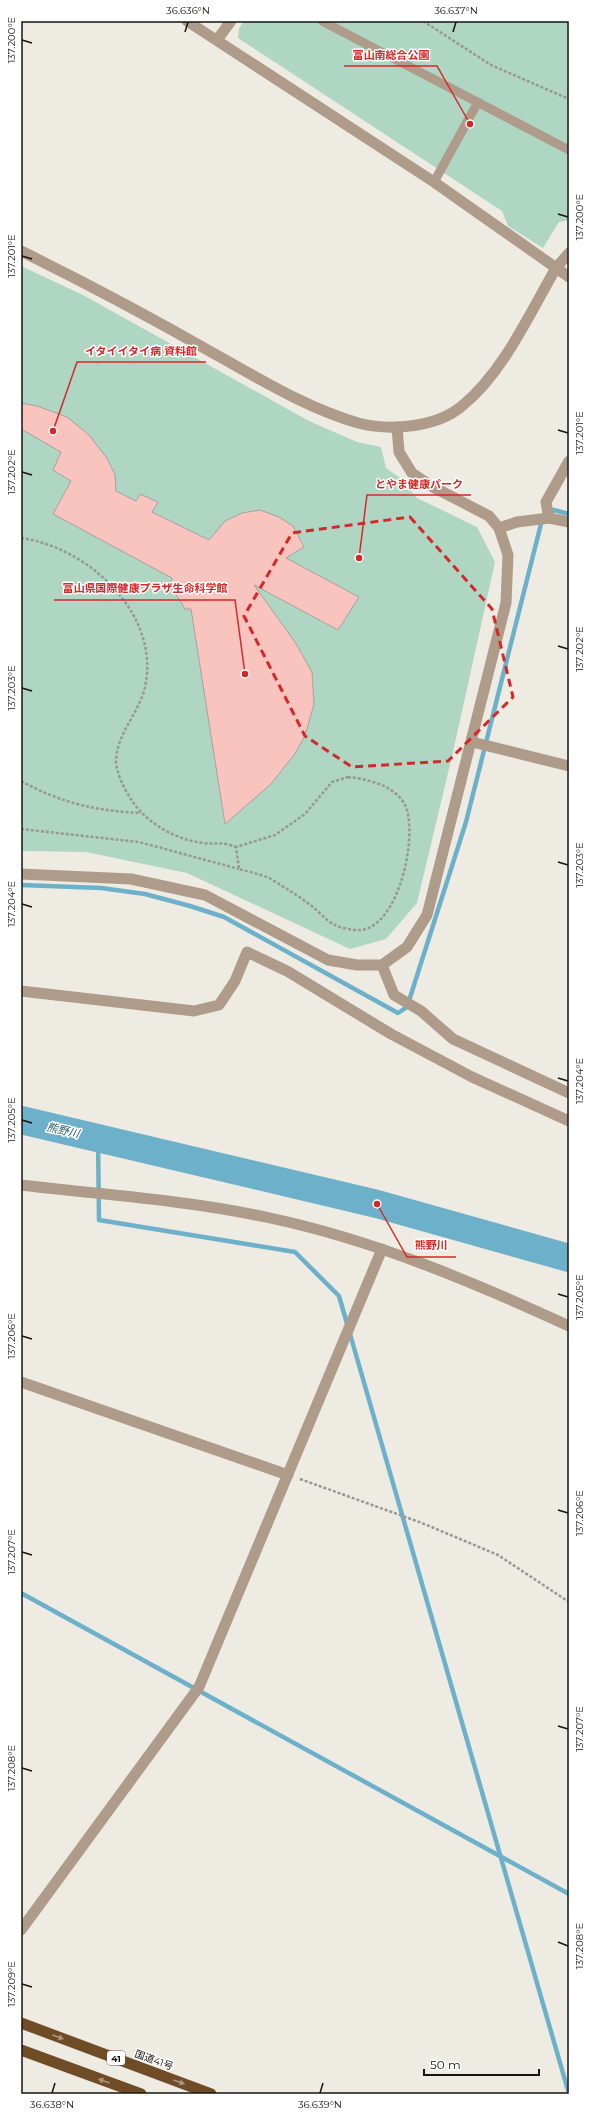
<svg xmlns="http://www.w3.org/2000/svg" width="590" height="2115" viewBox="0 0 590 2115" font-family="Montserrat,'Noto Sans JP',sans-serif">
<rect width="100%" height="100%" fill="#eeebe3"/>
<g fill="#aed6c3">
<polygon points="244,21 569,21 569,220 559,222 543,248 508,226 502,211 238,38 239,28"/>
<polygon points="21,266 83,295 309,421 357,442 381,447 386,468 400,478 417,498 477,527 495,562 453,752 417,903 386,939 350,949 187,873 86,852 21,851"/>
</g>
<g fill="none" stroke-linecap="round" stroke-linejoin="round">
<g stroke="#6db0ca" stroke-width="4.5">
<polyline points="549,514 554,510 569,514"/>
<polyline points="21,885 101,888 145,894 190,906 224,917 398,1013 407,1007 466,822 542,520"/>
<polyline points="98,1139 99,1220 295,1252 339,1296 348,1327"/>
<polyline points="350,1334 569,2094"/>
<polyline points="21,1593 569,1894"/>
</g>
<polyline stroke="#6db0ca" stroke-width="28" points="21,1120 377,1204 569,1258"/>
</g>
<polygon fill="#f9c3be" stroke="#a9a09f" points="21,403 37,406 67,417 89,435 106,457 115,474 116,491 136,501 140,494 158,502 152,512 209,540 225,521 242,513 260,510 279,517 293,526 304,547 286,558 359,597 338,630 254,585 295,642 312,672 314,704 305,736 294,755 271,784 225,824 191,609 185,609 171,586 172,578 53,514 71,481 53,470 61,452 21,429"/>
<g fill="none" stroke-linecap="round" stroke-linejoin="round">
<g stroke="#999791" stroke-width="2.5" stroke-dasharray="3 2" stroke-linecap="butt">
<polyline points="423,21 491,65 569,99"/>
<path d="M21 538C88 547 161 614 145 687 139 713 118 732 116 759 115 774 131 803 142 813 158 829 180 840 203 843 216 845 222 841 236 847"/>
<path d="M348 777C367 779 393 785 404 803 420 831 399 931 358 930 352 930 340 928 335 925 325 920 318 910 309 904 297 895 284 887 271 879 261 874 249 872 239 869L236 847 275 835 305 814 332 782Z"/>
<path d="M21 781C61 803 96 811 141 813"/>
<polyline points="21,829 139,842 239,869"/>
<polyline points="300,1479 422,1523 498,1555 569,1602"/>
</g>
<g stroke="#af9b89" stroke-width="9">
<polyline points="322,21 569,150"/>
<polyline points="434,182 478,102"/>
</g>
<g stroke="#af9b89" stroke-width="11">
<polyline points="187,21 434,182 569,277"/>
<polyline points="217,40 231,21"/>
<polyline points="549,518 569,522"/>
<polyline points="499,528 517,522 549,518 546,502 569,461"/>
<polyline points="472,742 569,766"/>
<polyline points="382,965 394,995 421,1011 453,1039 569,1093"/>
<polyline points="21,991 194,1011 219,1005 235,981 247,952 287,971 391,1034 472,1077 569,1121"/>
<polyline points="21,1382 288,1475"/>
<polyline points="21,1930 199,1687 382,1249"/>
</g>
<g stroke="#af9b89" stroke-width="11">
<path d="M21 251C86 283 150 317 213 353 260 379 306 408 358 423 390 431 436 428 462 406 503 373 530 313 556 268L569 253"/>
<polyline points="21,874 131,879 205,895 328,960 357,965 382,965 407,947 427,915 506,603 508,555 499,528 489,516 433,487 412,473 399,452 397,427"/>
<path d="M21 1185C104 1195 188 1200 270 1218 374 1240 473 1282 569 1326"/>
</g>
<g stroke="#704c26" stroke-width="11">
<polyline points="21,2023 211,2094"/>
<polyline points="21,2050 141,2094"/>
</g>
</g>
<defs><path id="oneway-solid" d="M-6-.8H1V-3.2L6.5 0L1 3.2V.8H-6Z"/></defs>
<g fill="#a9947d">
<use href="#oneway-solid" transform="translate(58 2037) rotate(20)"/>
<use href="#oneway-solid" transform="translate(104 2081) rotate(-160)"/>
<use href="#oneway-solid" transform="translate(179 2082) rotate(20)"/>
</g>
<path fill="none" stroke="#d62828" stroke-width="3" stroke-dasharray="8 5" stroke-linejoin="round" d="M410 517 492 609 513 697 448 761 352 767 305 736 244 616 292 533Z"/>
<path fill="none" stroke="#161512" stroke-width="1.5" d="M185 32 188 22M453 32 456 22M22 40 32 43M558 214 568 217M22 256 32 259M558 430 568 433M22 472 32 475M558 646 568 649M22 688 32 691M558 862 568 865M22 904 32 907M558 1078 568 1081M22 1120 32 1123M558 1294 568 1297M22 1336 32 1339M558 1510 568 1513M22 1552 32 1555M558 1726 568 1729M22 1768 32 1771M558 1942 568 1946M22 1984 32 1987M52 2093 55 2083M320 2093 323 2083"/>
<g text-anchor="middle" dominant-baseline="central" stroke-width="3" stroke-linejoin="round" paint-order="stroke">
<rect fill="#fff" stroke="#5c5b59" stroke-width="1" x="107" y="2051" width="18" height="14" rx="3"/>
<g font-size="9" font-weight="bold" fill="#161512">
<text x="116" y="2058">41</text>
</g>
<g font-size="10" fill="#161512" stroke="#fff">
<text transform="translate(154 2060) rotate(20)">国道41号</text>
</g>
<g font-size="11" font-style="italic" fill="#22596c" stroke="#fff">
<text transform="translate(63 1130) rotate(13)">熊野川</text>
</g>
</g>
<path fill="none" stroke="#d62828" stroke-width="1.5" d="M470 124L437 66H344M53 431L77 362H206M359 558L367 495H471M245 674L235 600H54M377 1204L407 1257H456"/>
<g fill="#d62828" stroke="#fff" stroke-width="1.5">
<circle cx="470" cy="124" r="4"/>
<circle cx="53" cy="431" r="4"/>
<circle cx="359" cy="558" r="4"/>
<circle cx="245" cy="674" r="4"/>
<circle cx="377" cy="1204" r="4"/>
</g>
<g font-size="11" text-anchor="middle" font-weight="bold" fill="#d62828" stroke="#fff" stroke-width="3" stroke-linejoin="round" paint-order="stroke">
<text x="391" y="59">富山南総合公園</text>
<text x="141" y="355">イタイイタイ病 資料館</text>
<text x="419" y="488">とやま健康パーク</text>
<text x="145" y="592">富山県国際健康プラザ生命科学館</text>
<text x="431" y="1249">熊野川</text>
</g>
<rect width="590" height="2115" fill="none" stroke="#ffffff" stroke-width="44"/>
<path d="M424 2069v6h115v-6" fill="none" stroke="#161512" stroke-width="2"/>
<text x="430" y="2069" font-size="12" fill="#161512" stroke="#ffffff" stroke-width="3" paint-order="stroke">50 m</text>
<rect x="22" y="22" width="546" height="2071" fill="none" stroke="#161512" stroke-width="1.5"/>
<g font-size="10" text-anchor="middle" fill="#161512">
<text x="188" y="14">36.636°N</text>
<text x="456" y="14">36.637°N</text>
<text transform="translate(11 40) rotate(-90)" y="4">137.200°E</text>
<text transform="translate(579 217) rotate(-90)" y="4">137.200°E</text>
<text transform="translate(11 256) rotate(-90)" y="4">137.201°E</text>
<text transform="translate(579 433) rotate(-90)" y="4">137.201°E</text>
<text transform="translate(11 472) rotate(-90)" y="4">137.202°E</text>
<text transform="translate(579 649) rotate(-90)" y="4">137.202°E</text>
<text transform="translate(11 688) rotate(-90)" y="4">137.203°E</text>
<text transform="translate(579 865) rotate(-90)" y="4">137.203°E</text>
<text transform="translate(11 904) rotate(-90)" y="4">137.204°E</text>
<text transform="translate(579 1081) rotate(-90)" y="4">137.204°E</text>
<text transform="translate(11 1120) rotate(-90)" y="4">137.205°E</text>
<text transform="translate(579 1297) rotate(-90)" y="4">137.205°E</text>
<text transform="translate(11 1336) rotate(-90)" y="4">137.206°E</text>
<text transform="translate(579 1513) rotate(-90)" y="4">137.206°E</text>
<text transform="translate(11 1552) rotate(-90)" y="4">137.207°E</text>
<text transform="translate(579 1729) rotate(-90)" y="4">137.207°E</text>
<text transform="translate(11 1768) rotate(-90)" y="4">137.208°E</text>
<text transform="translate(579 1946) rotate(-90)" y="4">137.208°E</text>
<text transform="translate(11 1984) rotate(-90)" y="4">137.209°E</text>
<text x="52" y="2108">36.638°N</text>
<text x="320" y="2108">36.639°N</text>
</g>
</svg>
